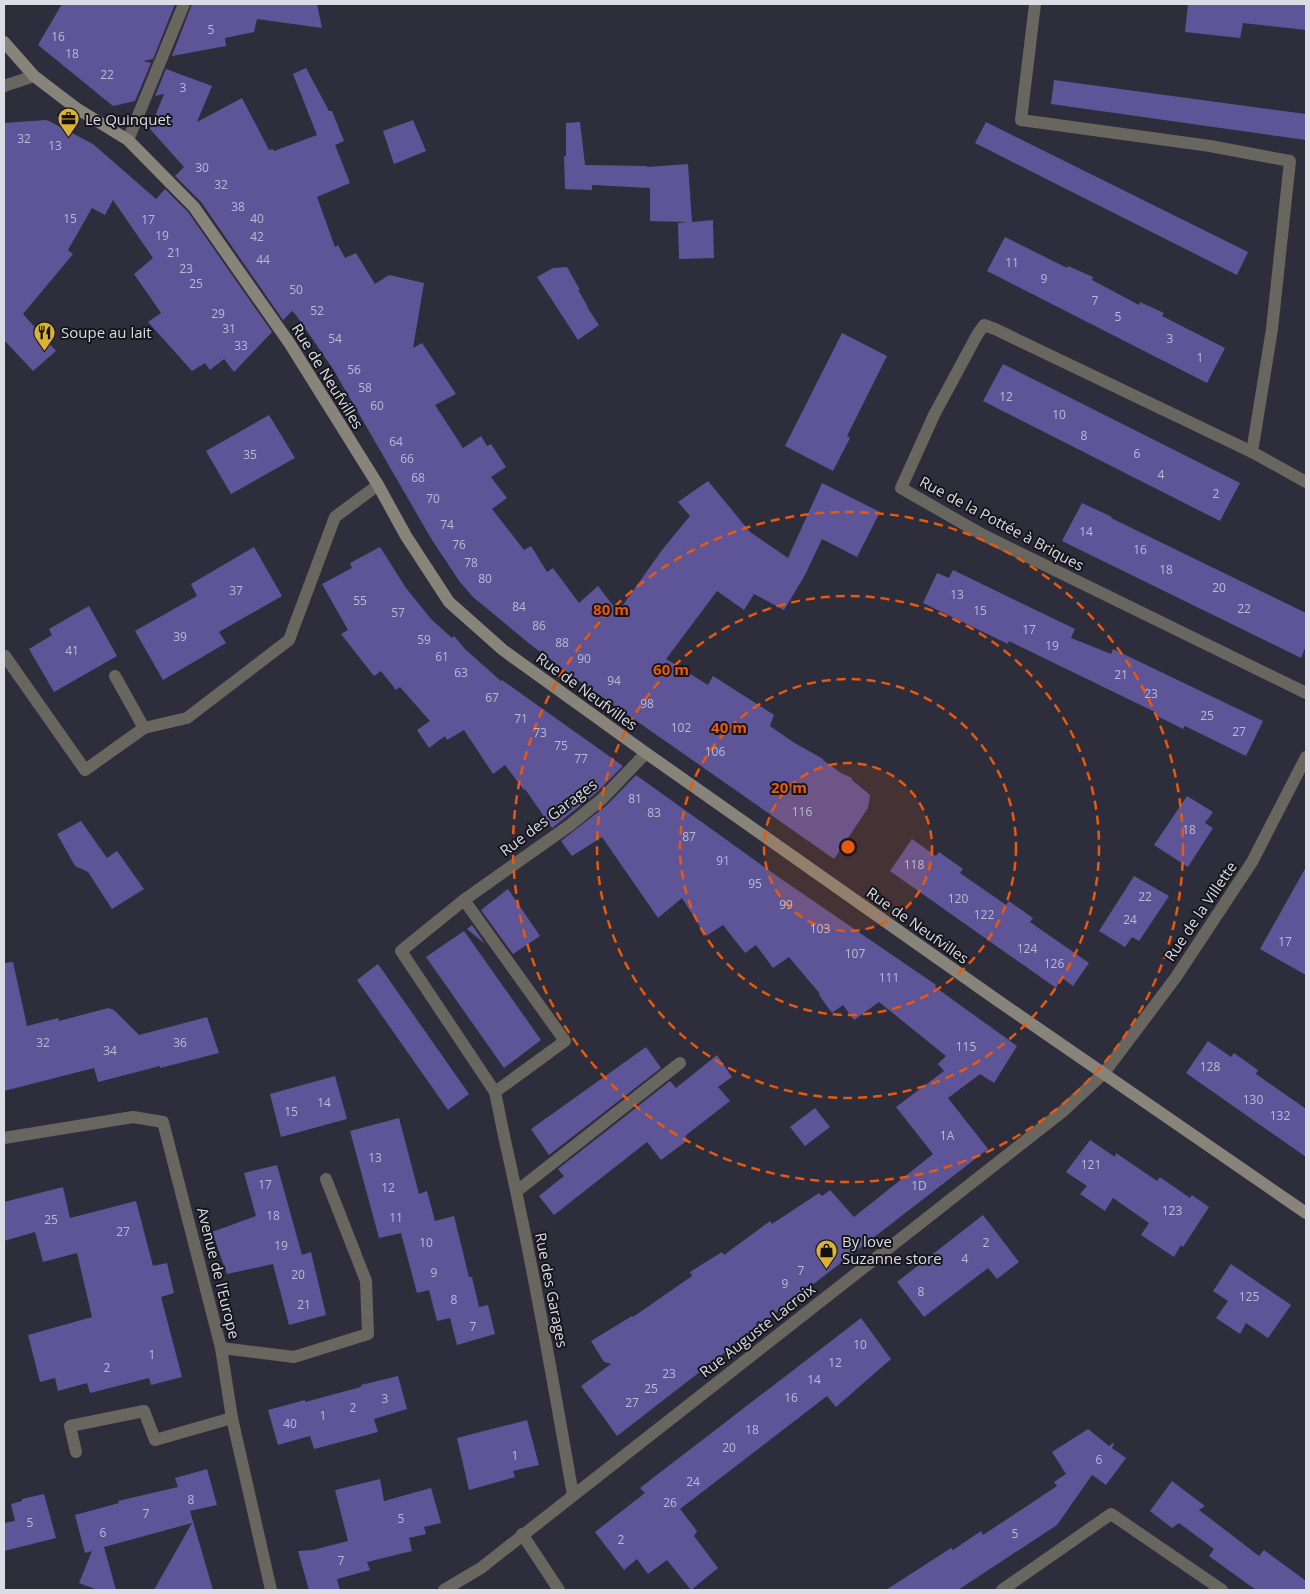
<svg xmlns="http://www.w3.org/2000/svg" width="1310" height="1594" viewBox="0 0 1310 1594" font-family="'Open Sans',sans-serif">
<rect width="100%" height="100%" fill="#2e2d3b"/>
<g fill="#5e5599">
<polygon points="62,4 175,4 153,59 143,61 151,63 135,101 113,106 38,45"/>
<polygon points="192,4 317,4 322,28 257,19 254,32 225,38 226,46 172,56"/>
<polygon points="1188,4 1306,4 1306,30 1243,23 1240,38 1185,32"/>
<polygon points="306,68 329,111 332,111 344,141 335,145 350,183 317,197 335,247 338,245 345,258 356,253 375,284 389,275 424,283 413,348 422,343 456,394 435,405 463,448 481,436 487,446 491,444 506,467 491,477 507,498 492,509 524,550 531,546 547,572 553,568 579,603 598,586 618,612 662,550 690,516 678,502 708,481 750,532 788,558 822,483 880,512 857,557 822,539 805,575 784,610 754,594 744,610 717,591 666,659 708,685 713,676 774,715 770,726 793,742 823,759 823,760 841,773 852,778 852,780 870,795 868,808 834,859 578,680 531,645 473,597 460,582 432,540 333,369 296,315 292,311 283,320 201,202 175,176 184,167 150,129 164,94 155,96 166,69 212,86 197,122 242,98 269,150 273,149 274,151 317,135 293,74"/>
<polygon points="1054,80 1306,114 1306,140 1051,104"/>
<polygon points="47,120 93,144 156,199 165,189 188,212 272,332 234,372 224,359 210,370 205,363 192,371 148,322 161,313 134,274 153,258 113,200 105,215 92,208 68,250 73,254 23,314 56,351 33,371 4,340 4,123"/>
<polygon points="413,120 426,151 394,164 383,131"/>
<polygon points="580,122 585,165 647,166 647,167 688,164 692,222 713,220 714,258 679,259 678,223 688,222 650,221 650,188 592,185 592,190 565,189 564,156 566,156 566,123"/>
<polygon points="986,122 1248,252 1237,275 975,143"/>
<polygon points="1005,237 1067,268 1068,266 1093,277 1092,280 1139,305 1140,302 1164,313 1162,316 1225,348 1207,383 987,271"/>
<polygon points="567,267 580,290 578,290 588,307 587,307 599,325 578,340 537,277 553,268"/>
<polygon points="842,333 887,356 847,436 850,438 833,471 785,446"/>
<polygon points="1003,364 1240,483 1220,521 983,401"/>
<polygon points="269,415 295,458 231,494 206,451"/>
<polygon points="1082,503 1112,517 1111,518 1306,613 1306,646 1301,658 1062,541"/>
<polygon points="254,547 282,596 219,632 226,643 163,680 135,631 197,596 191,584"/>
<polygon points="380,547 406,588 431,619 452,638 454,636 466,650 501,681 502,680 623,766 596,793 552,828 525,789 524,790 505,765 493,774 464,730 447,740 445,736 429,748 417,730 430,721 400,687 396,690 381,671 374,676 341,634 348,630 322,584 352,568 350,563"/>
<polygon points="953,570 1075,629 1071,638 1111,654 1113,649 1263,721 1246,756 1185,726 1183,729 1155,715 1157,713 1009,641 1008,644 923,603 937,573 949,578"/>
<polygon points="89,606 117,656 54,692 29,649 52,635 49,629"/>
<polygon points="636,775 774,874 936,985 935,987 1017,1046 994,1083 980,1074 948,1098 988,1149 617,1436 581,1386 611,1364 604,1362 591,1341 632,1316 633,1317 692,1276 690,1272 722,1252 724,1255 770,1221 772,1224 819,1193 822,1196 830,1190 854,1217 933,1154 896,1107 944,1071 938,1064 946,1056 879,1002 854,1020 843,1005 832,1013 819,995 820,994 789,957 773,968 756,945 745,953 723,925 706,936 682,898 658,918 602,837 572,856 561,841 607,805"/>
<polygon points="1187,796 1213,812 1205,823 1213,828 1188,867 1154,845"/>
<polygon points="81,821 107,858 117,851 144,889 112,909 88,872 75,866 57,834"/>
<polygon points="912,839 936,856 939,852 963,869 960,873 1006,905 1009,901 1033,918 1030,922 1089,963 1073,986 1062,978 1056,988 890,871"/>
<polygon points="1306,867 1306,975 1260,949"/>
<polygon points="1134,876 1169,896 1139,941 1132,937 1125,947 1099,931"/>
<polygon points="508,889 540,936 513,954 481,910"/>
<polygon points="472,925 485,944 467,929"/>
<polygon points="464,931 541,1040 504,1068 426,957"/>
<polygon points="13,962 27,1026 58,1018 59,1021 108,1008 114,1010 139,1035 207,1017 219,1053 160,1068 160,1066 98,1082 94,1068 4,1091 4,963"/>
<polygon points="378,964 469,1094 448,1110 357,980"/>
<polygon points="1208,1041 1231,1057 1234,1053 1258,1070 1256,1074 1306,1109 1306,1157 1186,1073"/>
<polygon points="646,1047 661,1068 549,1155 531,1129"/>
<polygon points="717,1055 732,1077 718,1087 730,1101 685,1136 688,1140 661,1160 647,1142 554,1215 539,1196 564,1176 558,1169 670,1081 676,1088"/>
<polygon points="335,1076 347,1119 281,1137 270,1094"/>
<polygon points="815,1108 830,1127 805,1146 790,1127"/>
<polygon points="399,1118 419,1194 427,1191 435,1221 454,1216 469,1277 472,1277 479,1307 488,1305 495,1334 457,1345 450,1318 437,1321 429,1290 417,1293 401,1233 379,1238 350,1131"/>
<polygon points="1090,1140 1115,1157 1116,1153 1157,1181 1160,1177 1190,1198 1192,1195 1209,1207 1183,1247 1181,1245 1174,1257 1141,1235 1149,1223 1113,1198 1105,1211 1080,1194 1087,1186 1066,1172"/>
<polygon points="277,1165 302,1255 311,1252 326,1315 289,1325 273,1264 227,1274 212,1232 256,1216 244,1173"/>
<polygon points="63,1187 70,1218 136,1201 153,1266 167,1263 174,1293 161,1297 182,1377 151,1385 149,1378 90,1393 87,1383 58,1391 55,1378 40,1382 28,1335 92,1317 77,1253 43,1262 35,1232 4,1241 4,1202"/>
<polygon points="983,1215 1019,1262 997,1279 988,1268 924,1317 897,1282"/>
<polygon points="1231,1264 1291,1305 1268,1338 1246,1323 1240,1334 1216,1318 1228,1301 1213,1291"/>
<polygon points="861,1318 891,1359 836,1407 827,1396 680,1509 697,1531 694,1536 718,1568 691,1590 667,1560 648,1574 637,1559 624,1570 595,1532 645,1493 640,1488"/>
<polygon points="398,1376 407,1409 374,1419 378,1432 314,1449 310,1436 278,1445 268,1410 305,1400 305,1402 361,1387 361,1385"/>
<polygon points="527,1420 539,1465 513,1471 515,1477 469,1490 457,1438"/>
<polygon points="1088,1429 1109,1446 1113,1443 1114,1444 1112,1448 1126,1458 1106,1485 1092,1475 1057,1525 958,1590 886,1590 951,1548 953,1550 981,1531 983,1535 1057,1486 1054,1482 1066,1474 1052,1452"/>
<polygon points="207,1469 217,1505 190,1511 213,1590 154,1590 192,1523 104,1547 116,1590 98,1590 79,1583 92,1551 85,1553 75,1515 119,1503 118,1501 178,1487 175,1478"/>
<polygon points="380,1479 384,1501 431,1488 441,1523 424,1527 426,1534 409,1538 412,1551 367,1562 370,1570 337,1579 340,1590 309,1590 298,1551 313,1550 348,1541 335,1490"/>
<polygon points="1172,1481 1205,1506 1199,1510 1259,1556 1264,1550 1306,1581 1306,1590 1256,1590 1209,1556 1214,1549 1179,1523 1172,1528 1150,1511"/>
<polygon points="44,1494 56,1538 4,1551 4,1523 15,1521 11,1504 22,1501 22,1499"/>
</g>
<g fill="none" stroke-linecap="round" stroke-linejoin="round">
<g stroke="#68665f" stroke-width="12">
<polyline points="1035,4 1021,120 1210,146 1290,161 1272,329 1252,452"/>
<polyline points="5,656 85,770 144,728 187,718 289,640 335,517 378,485"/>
<polyline points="115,676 144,728"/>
<polyline points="495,1092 401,951 464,900 565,1041 495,1092 504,1136"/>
<polyline points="517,1191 680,1063"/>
</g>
<g stroke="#68665f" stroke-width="12">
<polyline points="4,86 34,76"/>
<polyline points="128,140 184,4"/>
<polyline points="1306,482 1252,452 995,329 984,325 977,335 934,415 901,488 983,535 1306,693"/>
<polyline points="464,900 570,825 602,799 646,753"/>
<path d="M504 1136C531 1255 552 1375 573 1495"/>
<polyline points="4,1138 133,1117 163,1122 221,1348 232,1418 271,1590"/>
<polyline points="221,1348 294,1357 368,1334 366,1281 326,1179"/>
<polyline points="76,1452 70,1426 144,1411 155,1440 232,1418"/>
<polyline points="522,1534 559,1590"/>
<polyline points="444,1590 481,1568 1062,1112 1104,1073 1176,977 1252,862 1306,757"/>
<polyline points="1002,1590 1111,1514 1222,1590"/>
</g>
<polyline stroke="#888479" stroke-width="12" points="4,42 34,76 76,108 128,140 194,207 290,344 378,485 406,536 449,602 503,650 646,753 997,1000 1306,1213"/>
</g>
<circle cx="848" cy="847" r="84" fill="#e8590c" fill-opacity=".12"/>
<g fill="none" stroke="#e8590c" stroke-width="2.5" stroke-dasharray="9 6">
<circle cx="848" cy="847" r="84"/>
<circle cx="848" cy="847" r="168"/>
<circle cx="848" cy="847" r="251"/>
<circle cx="848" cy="847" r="335"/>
</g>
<defs>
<symbol id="office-pin" viewBox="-11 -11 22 30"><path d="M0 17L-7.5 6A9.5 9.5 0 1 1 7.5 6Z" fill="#dcb233" stroke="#17161d"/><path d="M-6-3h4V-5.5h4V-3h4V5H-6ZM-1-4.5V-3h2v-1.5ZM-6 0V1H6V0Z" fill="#111"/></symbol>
<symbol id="restaurant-pin" viewBox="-11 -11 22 30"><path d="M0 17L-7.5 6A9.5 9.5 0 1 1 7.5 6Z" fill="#dcb233" stroke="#17161d"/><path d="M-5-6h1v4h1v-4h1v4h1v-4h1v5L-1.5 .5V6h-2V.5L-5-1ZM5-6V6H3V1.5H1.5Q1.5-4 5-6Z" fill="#111"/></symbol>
<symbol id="shop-pin" viewBox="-11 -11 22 30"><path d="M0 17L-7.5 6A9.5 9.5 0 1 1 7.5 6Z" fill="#dcb233" stroke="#17161d"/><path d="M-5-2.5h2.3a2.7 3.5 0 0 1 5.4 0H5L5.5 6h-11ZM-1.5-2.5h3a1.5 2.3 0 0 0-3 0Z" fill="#111"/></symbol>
</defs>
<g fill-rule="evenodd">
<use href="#office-pin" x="56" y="106" width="25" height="34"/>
<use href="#restaurant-pin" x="32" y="320" width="25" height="34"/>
<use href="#shop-pin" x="814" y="1238" width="25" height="34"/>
</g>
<g text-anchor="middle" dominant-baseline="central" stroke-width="4" stroke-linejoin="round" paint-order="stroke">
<g font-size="12" fill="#bcbad2">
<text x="211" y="29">5</text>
<text x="58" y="36">16</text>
<text x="72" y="53">18</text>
<text x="107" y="74">22</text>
<text x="183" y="87">3</text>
<text x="24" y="138">32</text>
<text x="55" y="145">13</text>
<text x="202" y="167">30</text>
<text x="221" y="184">32</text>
<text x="238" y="206">38</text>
<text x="70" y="218">15</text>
<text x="257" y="218">40</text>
<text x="148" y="219">17</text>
<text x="162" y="235">19</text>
<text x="257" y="236">42</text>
<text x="174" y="252">21</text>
<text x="263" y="259">44</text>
<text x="1012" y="262">11</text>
<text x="186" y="268">23</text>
<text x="1044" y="278">9</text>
<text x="196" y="283">25</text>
<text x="296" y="289">50</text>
<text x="1095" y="300">7</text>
<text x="317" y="310">52</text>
<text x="218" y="313">29</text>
<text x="1118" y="316">5</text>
<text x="229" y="328">31</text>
<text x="335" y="338">54</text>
<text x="1170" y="338">3</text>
<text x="241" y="345">33</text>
<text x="1200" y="357">1</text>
<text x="354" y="369">56</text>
<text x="365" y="387">58</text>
<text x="1006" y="396">12</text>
<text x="377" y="405">60</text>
<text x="1059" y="414">10</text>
<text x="1084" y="435">8</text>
<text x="396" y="441">64</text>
<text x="1137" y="453">6</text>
<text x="250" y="454">35</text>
<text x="407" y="458">66</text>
<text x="1161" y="474">4</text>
<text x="418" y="477">68</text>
<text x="1216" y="493">2</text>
<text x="433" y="498">70</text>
<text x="447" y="524">74</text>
<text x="1086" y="531">14</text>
<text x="459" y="544">76</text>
<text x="1140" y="549">16</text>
<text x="471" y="562">78</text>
<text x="1166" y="569">18</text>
<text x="485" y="578">80</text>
<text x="1219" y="587">20</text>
<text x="236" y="590">37</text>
<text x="957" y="594">13</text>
<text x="360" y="600">55</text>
<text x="519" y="606">84</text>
<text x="1244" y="608">22</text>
<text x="980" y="610">15</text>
<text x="398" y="612">57</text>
<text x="539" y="625">86</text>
<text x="1029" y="629">17</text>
<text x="180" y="636">39</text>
<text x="424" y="639">59</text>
<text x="562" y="642">88</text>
<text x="1052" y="645">19</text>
<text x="72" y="650">41</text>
<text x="442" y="656">61</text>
<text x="584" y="658">90</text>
<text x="461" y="672">63</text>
<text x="1121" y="674">21</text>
<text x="614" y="680">94</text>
<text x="1151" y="693">23</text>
<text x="492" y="697">67</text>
<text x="647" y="703">98</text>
<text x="1207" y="715">25</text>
<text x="521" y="718">71</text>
<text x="681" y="727">102</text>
<text x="1239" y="731">27</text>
<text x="540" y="732">73</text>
<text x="561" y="745">75</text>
<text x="715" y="751">106</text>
<text x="581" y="758">77</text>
<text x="635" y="798">81</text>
<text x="802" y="811">116</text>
<text x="654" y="812">83</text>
<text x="1189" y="829">18</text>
<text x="689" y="836">87</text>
<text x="723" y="860">91</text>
<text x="914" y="864">118</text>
<text x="755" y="883">95</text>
<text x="1145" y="896">22</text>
<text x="958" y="898">120</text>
<text x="786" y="904">99</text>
<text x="984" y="914">122</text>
<text x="1130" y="919">24</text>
<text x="820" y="928">103</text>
<text x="1285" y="941">17</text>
<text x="1027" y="948">124</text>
<text x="855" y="953">107</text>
<text x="1054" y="963">126</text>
<text x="889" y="977">111</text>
<text x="43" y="1042">32</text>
<text x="180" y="1042">36</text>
<text x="966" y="1046">115</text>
<text x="110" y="1050">34</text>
<text x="1210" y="1066">128</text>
<text x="1253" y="1099">130</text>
<text x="324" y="1102">14</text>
<text x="291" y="1111">15</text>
<text x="1280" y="1115">132</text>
<text x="947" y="1135">1A</text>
<text x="375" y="1157">13</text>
<text x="1091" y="1164">121</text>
<text x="265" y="1184">17</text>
<text x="919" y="1185">1D</text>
<text x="388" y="1187">12</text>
<text x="1172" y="1210">123</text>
<text x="273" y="1215">18</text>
<text x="396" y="1217">11</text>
<text x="51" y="1219">25</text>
<text x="123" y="1231">27</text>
<text x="426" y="1242">10</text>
<text x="986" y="1242">2</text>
<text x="281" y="1245">19</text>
<text x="965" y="1258">4</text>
<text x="801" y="1270">7</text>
<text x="434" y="1272">9</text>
<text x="298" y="1274">20</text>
<text x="785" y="1283">9</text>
<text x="921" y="1291">8</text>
<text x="1249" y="1296">125</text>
<text x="454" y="1299">8</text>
<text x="304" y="1304">21</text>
<text x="473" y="1326">7</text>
<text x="860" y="1344">10</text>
<text x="152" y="1354">1</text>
<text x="835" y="1362">12</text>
<text x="107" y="1367">2</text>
<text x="669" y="1373">23</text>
<text x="814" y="1379">14</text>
<text x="651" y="1388">25</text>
<text x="791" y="1397">16</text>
<text x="385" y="1398">3</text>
<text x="632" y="1402">27</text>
<text x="353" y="1407">2</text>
<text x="323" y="1415">1</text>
<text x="290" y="1423">40</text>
<text x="752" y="1429">18</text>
<text x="729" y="1447">20</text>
<text x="515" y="1455">1</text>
<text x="1099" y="1459">6</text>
<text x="693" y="1481">24</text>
<text x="191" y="1499">8</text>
<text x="670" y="1502">26</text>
<text x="146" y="1513">7</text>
<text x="401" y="1518">5</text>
<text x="30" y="1522">5</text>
<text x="103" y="1532">6</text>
<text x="1015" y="1533">5</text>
<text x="621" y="1539">2</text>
<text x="341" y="1560">7</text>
</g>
<g font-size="15" fill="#dcdce5" stroke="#17161d" text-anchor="start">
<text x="85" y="119">Le Quinquet</text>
<text x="61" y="332">Soupe au lait</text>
<text x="842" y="1241">By love<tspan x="842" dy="17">Suzanne store</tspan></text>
</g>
<g font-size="15" fill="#dcdce5" stroke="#17161d">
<text transform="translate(328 376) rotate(58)">Rue de Neufvilles</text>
<text transform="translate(1002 523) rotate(28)">Rue de la Pottée à Briques</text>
<text transform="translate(587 691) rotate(36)">Rue de Neufvilles</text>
<text transform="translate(548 817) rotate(-37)">Rue des Garages</text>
<text transform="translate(1200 911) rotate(-56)">Rue de la Villette</text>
<text transform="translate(918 925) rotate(35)">Rue de Neufvilles</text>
<text transform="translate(219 1273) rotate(76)">Avenue de l'Europe</text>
<text transform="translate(552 1290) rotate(79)">Rue des Garages</text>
<text transform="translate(757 1330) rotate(-38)">Rue Auguste Lacroix</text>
</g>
</g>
<circle cx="848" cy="847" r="8" fill="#e8590c" stroke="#17161d" stroke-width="2.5"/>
<g font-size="15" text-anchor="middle" font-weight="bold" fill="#e8590c" stroke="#17161d" stroke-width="4" stroke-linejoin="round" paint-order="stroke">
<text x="611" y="615">80 m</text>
<text x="671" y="675">60 m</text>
<text x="729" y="733">40 m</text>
<text x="789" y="793">20 m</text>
</g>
<rect width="1310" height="1594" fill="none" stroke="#dcdce5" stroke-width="10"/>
</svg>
